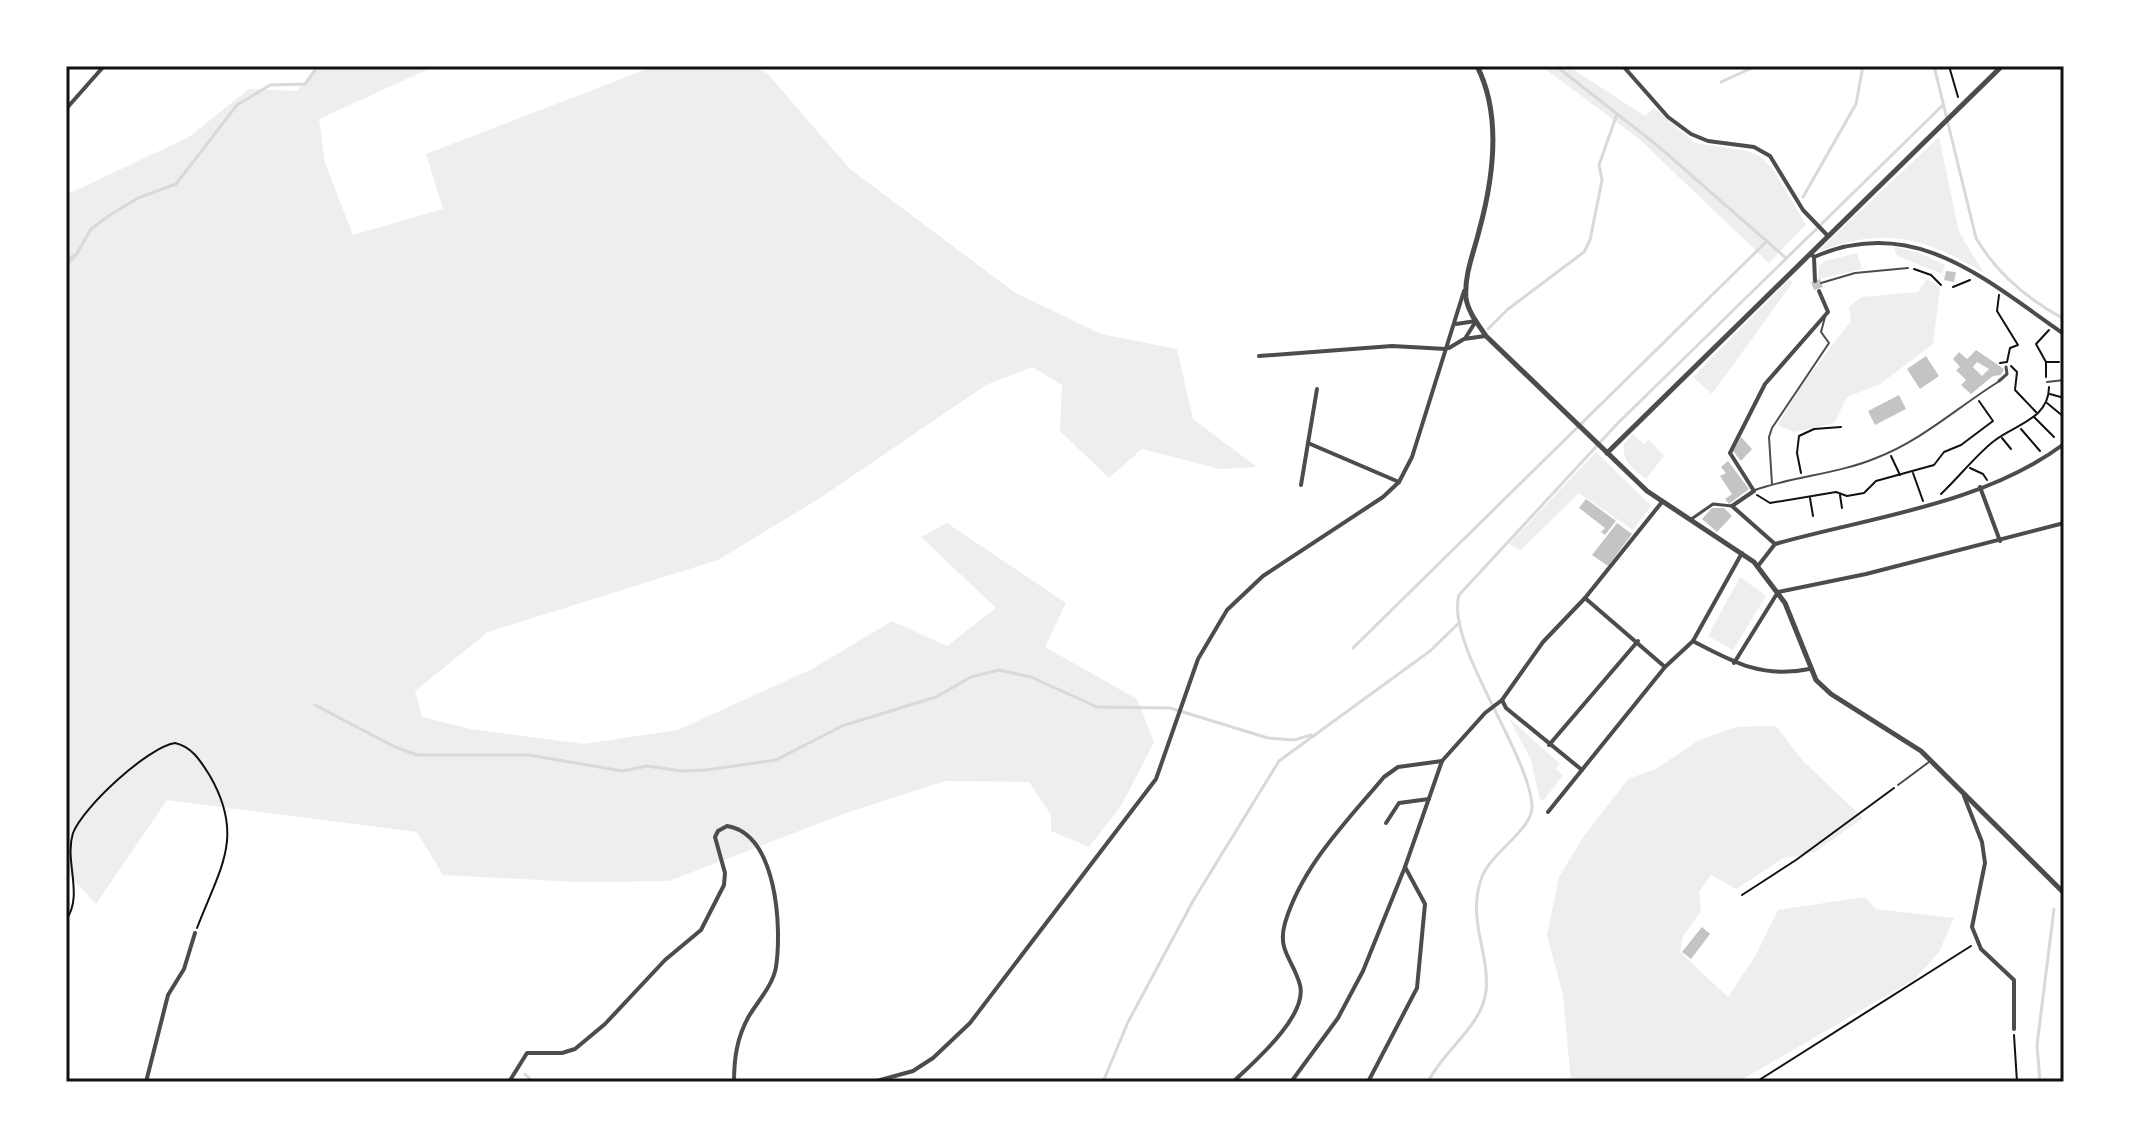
<svg xmlns="http://www.w3.org/2000/svg" width="2130" height="1148" viewBox="0 0 2130 1148" font-family="Ubuntu,sans-serif">
<rect width="100%" height="100%" fill="#fff"/>
<g fill="#eee">
<polygon points="319,66 435,66 319,119 325,163 353,235 443,209 426,154 655,66 753,66 768,74 850,169 1014,292 1101,334 1177,349 1193,419 1257,467 1220,469 1142,449 1109,478 1060,431 1062,385 1032,367 986,385 820,498 718,560 488,632 415,691 422,717 471,729 583,744 678,730 812,669 892,621 947,646 996,608 921,537 947,523 1066,603 1045,647 1137,699 1154,742 1121,806 1089,847 1051,831 1051,815 1029,782 945,781 846,813 669,881 578,882 443,875 417,832 167,800 96,904 66,872 66,195 189,137 249,89 297,91"/>
<polygon points="1541,66 1568,66 1645,116 1654,108 1695,143 1748,151 1761,157 1774,171 1806,224 1769,263 1638,138"/>
<path d="M1939 137 1959 232 1984 273C1924 237 1884 226 1817 252Z"/>
<polygon points="1894,247 1917,252 1945,265 1942,274 1897,256"/>
<polygon points="1857,253 1862,269 1818,279 1819,266 1825,261"/>
<polygon points="1927,279 1940,287 1933,344 1880,384 1847,397 1834,423 1794,432 1778,425 1799,389 1851,321 1849,307 1862,297 1918,292"/>
<polygon points="1789,280 1793,282 1712,394 1693,377"/>
<path d="M1633 434 1644 444 1649 440 1664 456 1646 479C1633 469 1622 462 1624 444Z"/>
<polygon points="1596,452 1651,506 1633,530 1579,493 1521,550 1509,544"/>
<polygon points="1740,577 1766,596 1733,650 1708,636"/>
<polygon points="1509,718 1560,764 1556,769 1563,775 1544,800 1540,801 1531,760"/>
<polygon points="1776,726 1802,760 1863,818 1815,852 1782,859 1736,889 1711,875 1699,892 1701,911 1683,936 1680,952 1728,997 1756,955 1778,910 1865,897 1876,909 1954,918 1939,952 1915,979 1738,1082 1571,1082 1563,995 1547,935 1559,877 1584,836 1628,779 1656,769 1699,740 1736,727"/>
</g>
<g fill="none" stroke-linecap="round" stroke-linejoin="round">
<g stroke="#d9d9d9" stroke-width="3">
<polyline points="1556,66 1658,146 1786,258"/>
<path d="M1934 66 1976 238C1997 274 2027 299 2064 319"/>
<polyline points="1721,82 1756,66"/>
<polyline points="1803,197 1856,104 1863,66"/>
<polyline points="66,259 76,255 91,229 110,215 138,198 176,184 237,105 270,85 305,84 318,66"/>
<polyline points="66,266 74,257"/>
<polyline points="1488,329 1507,310 1584,252 1590,240 1602,180 1599,165 1617,114"/>
<polyline points="1353,648 1767,241"/>
<polyline points="315,705 393,746 417,755 529,755 622,771 647,766 682,771 706,770 776,760 842,726 936,697 971,677 999,670 1031,677 1097,707 1170,708 1268,738 1294,740 1311,735"/>
<polyline points="525,1074 533,1082"/>
<polyline points="1103,1082 1128,1022 1193,901 1279,761 1430,651 1460,622"/>
<path d="M1428 1082C1443 1050 1482 1027 1486 991 1490 952 1466 919 1482 877 1491 852 1534 829 1532 805 1528 751 1445 643 1459 595L1617 424 1943 105"/>
<polyline points="2040,1082 2037,1045 2054,909"/>
</g>
</g>
<g fill="#c4c4c4" fill-rule="evenodd">
<polygon points="1946,271 1956,272 1954,282 1944,280"/>
<polygon points="1820,279 1823,287 1814,290 1811,282"/>
<path d="M1976 350 2004 369 2001 375 1993 376 1971 394 1961 385 1966 380 1956 370 1960 367 1953 359 1959 352 1967 359ZM1977 362 1989 369 1982 376 1973 367Z"/>
<polygon points="1926,356 1939,376 1920,389 1907,369"/>
<polygon points="1899,395 1906,409 1875,425 1868,411"/>
<polygon points="1741,437 1752,449 1741,461 1733,451"/>
<polygon points="1728,461 1749,489 1729,504 1725,499 1732,494 1720,476 1726,473 1721,467"/>
<polygon points="1586,499 1616,521 1605,535 1601,532 1605,528 1579,508"/>
<polygon points="1712,508 1724,508 1732,516 1717,532 1702,519"/>
<polygon points="1617,523 1632,534 1608,566 1592,555"/>
<polygon points="1702,927 1710,934 1691,959 1682,952"/>
</g>
<g fill="none" stroke-linecap="round" stroke-linejoin="round">
<g stroke="#111" stroke-width="2">
<polyline points="1949,66 1958,97"/>
<polyline points="1914,269 1931,275 1941,285"/>
<polyline points="1953,287 1970,280"/>
<polyline points="1999,295 1997,311 2018,345 2010,348 2007,362 2000,363"/>
<polyline points="2049,330 2036,344 2046,362 2059,362"/>
<polyline points="2046,362 2046,377"/>
<polyline points="2011,366 2017,372 2015,390 2036,412"/>
<polyline points="2050,394 2064,398"/>
<polyline points="2047,403 2064,417"/>
<polyline points="2034,417 2054,437"/>
<polyline points="2021,429 2040,451"/>
<polyline points="2002,438 2011,449"/>
<polyline points="1891,456 1900,475"/>
<polyline points="1970,468 1983,474 1987,480"/>
<polyline points="1801,473 1797,453 1799,436 1814,429 1841,427"/>
<polyline points="1913,473 1923,501"/>
<path d="M1941 494C1956 480 1979 452 1994 441 2014 425 2049 419 2049 387"/>
<polyline points="1757,495 1770,503 1836,492 1847,496 1864,493 1876,481 1934,465 1944,452 1961,445 1993,421 1979,401"/>
<polyline points="1840,495 1842,508"/>
<polyline points="1810,498 1813,516"/>
<polyline points="2064,851 2064,875"/>
<polyline points="1742,895 1796,860 1894,788"/>
<path d="M66 920C84 895 64 861 73 833 83 807 148 747 175 743 193 747 201 762 210 776 245 837 220 868 197 928"/>
<polyline points="2014,1035 2017,1082"/>
<polyline points="1756,1082 1971,946"/>
</g>
<g stroke="#4c4c4c" stroke-width="2">
<polyline points="1821,283 1855,273 1908,268"/>
<polyline points="2047,382 2064,380"/>
<polyline points="1772,484 1769,437 1772,428 1829,343 1821,332 1825,317"/>
<path d="M1755 490C1794 476 1838 474 1876 458 1921 441 1958 407 1998 382"/>
<polyline points="1898,785 1929,762"/>
</g>
<g stroke="#4c4c4c" stroke-width="3">
<polyline points="1999,381 2007,374 2006,367"/>
<polyline points="1690,520 1713,504 1732,506"/>
</g>
<g stroke="#4c4c4c" stroke-width="4">
<polyline points="1623,66 1668,117 1691,134 1708,141 1754,147 1770,156 1803,210 1827,235"/>
<polyline points="66,109 104,66"/>
<path d="M1811 254 1814 257C1914 213 1987 281 2064 334"/>
<polyline points="1814,257 1815,281"/>
<polyline points="1456,324 1476,321"/>
<polyline points="1466,337 1476,321"/>
<polyline points="1449,348 1464,339 1485,336"/>
<polyline points="1259,356 1392,346 1446,349"/>
<polyline points="1308,443 1399,482"/>
<polyline points="1301,485 1317,389"/>
<polyline points="1980,487 2000,541"/>
<polyline points="1775,544 1732,506 1754,491 1730,453 1765,384 1828,312 1819,291"/>
<path d="M1775 544C1870 517 1982 505 2064 444"/>
<polyline points="1758,566 1775,544"/>
<polyline points="1585,598 1665,667"/>
<path d="M1693 641C1733 662 1763 679 1809 669"/>
<polyline points="1734,663 1778,592 1866,574 2064,523"/>
<polyline points="1502,700 1506,708 1582,770"/>
<polyline points="1549,745 1638,641"/>
<polyline points="1964,796 1982,842 1985,863 1972,927 1981,949 2014,980 2014,1029"/>
<polyline points="1548,812 1665,667 1693,641 1742,553"/>
<polyline points="1386,823 1399,803 1429,799"/>
<polyline points="146,1082 168,995 184,969 195,933"/>
<path d="M509 1082 527 1053H562L575 1049 605 1024 665 960 701 930 724 885 725 873 715 837 718 831 727 826C777 834 782 927 776 967 773 985 758 1001 749 1016 737 1037 734 1058 734 1082"/>
<polyline points="827,1082 860,1082"/>
<polyline points="873,1082 913,1071 933,1058 970,1023 1156,779 1198,659 1227,610 1263,576 1383,497 1399,482 1412,457 1464,291"/>
<path d="M1233 1082C1253 1063 1308 1016 1300 985 1293 959 1277 951 1285 923 1302 866 1347 821 1384 777L1398 767 1442 761"/>
<polyline points="1291,1082 1338,1018 1363,971 1405,867 1442,761 1485,713 1502,700 1543,642 1585,598 1662,502"/>
<polyline points="1368,1082 1417,988 1425,904 1405,867"/>
</g>
<g stroke="#4c4c4c" stroke-width="5">
<path d="M1477 66C1502 115 1493 180 1479 231 1474 252 1464 275 1466 298 1468 312 1478 324 1486 336L1647 491 1754 562 1785 603 1816 680 1831 694 1921 751 2064 893"/>
<polyline points="1607,453 2002,66"/>
</g>
</g>
<rect width="2130" height="1148" fill="none" stroke="#ffffff" stroke-width="136"/>
<rect x="68" y="68" width="1994" height="1012" fill="none" stroke="#111" stroke-width="3"/>
</svg>
